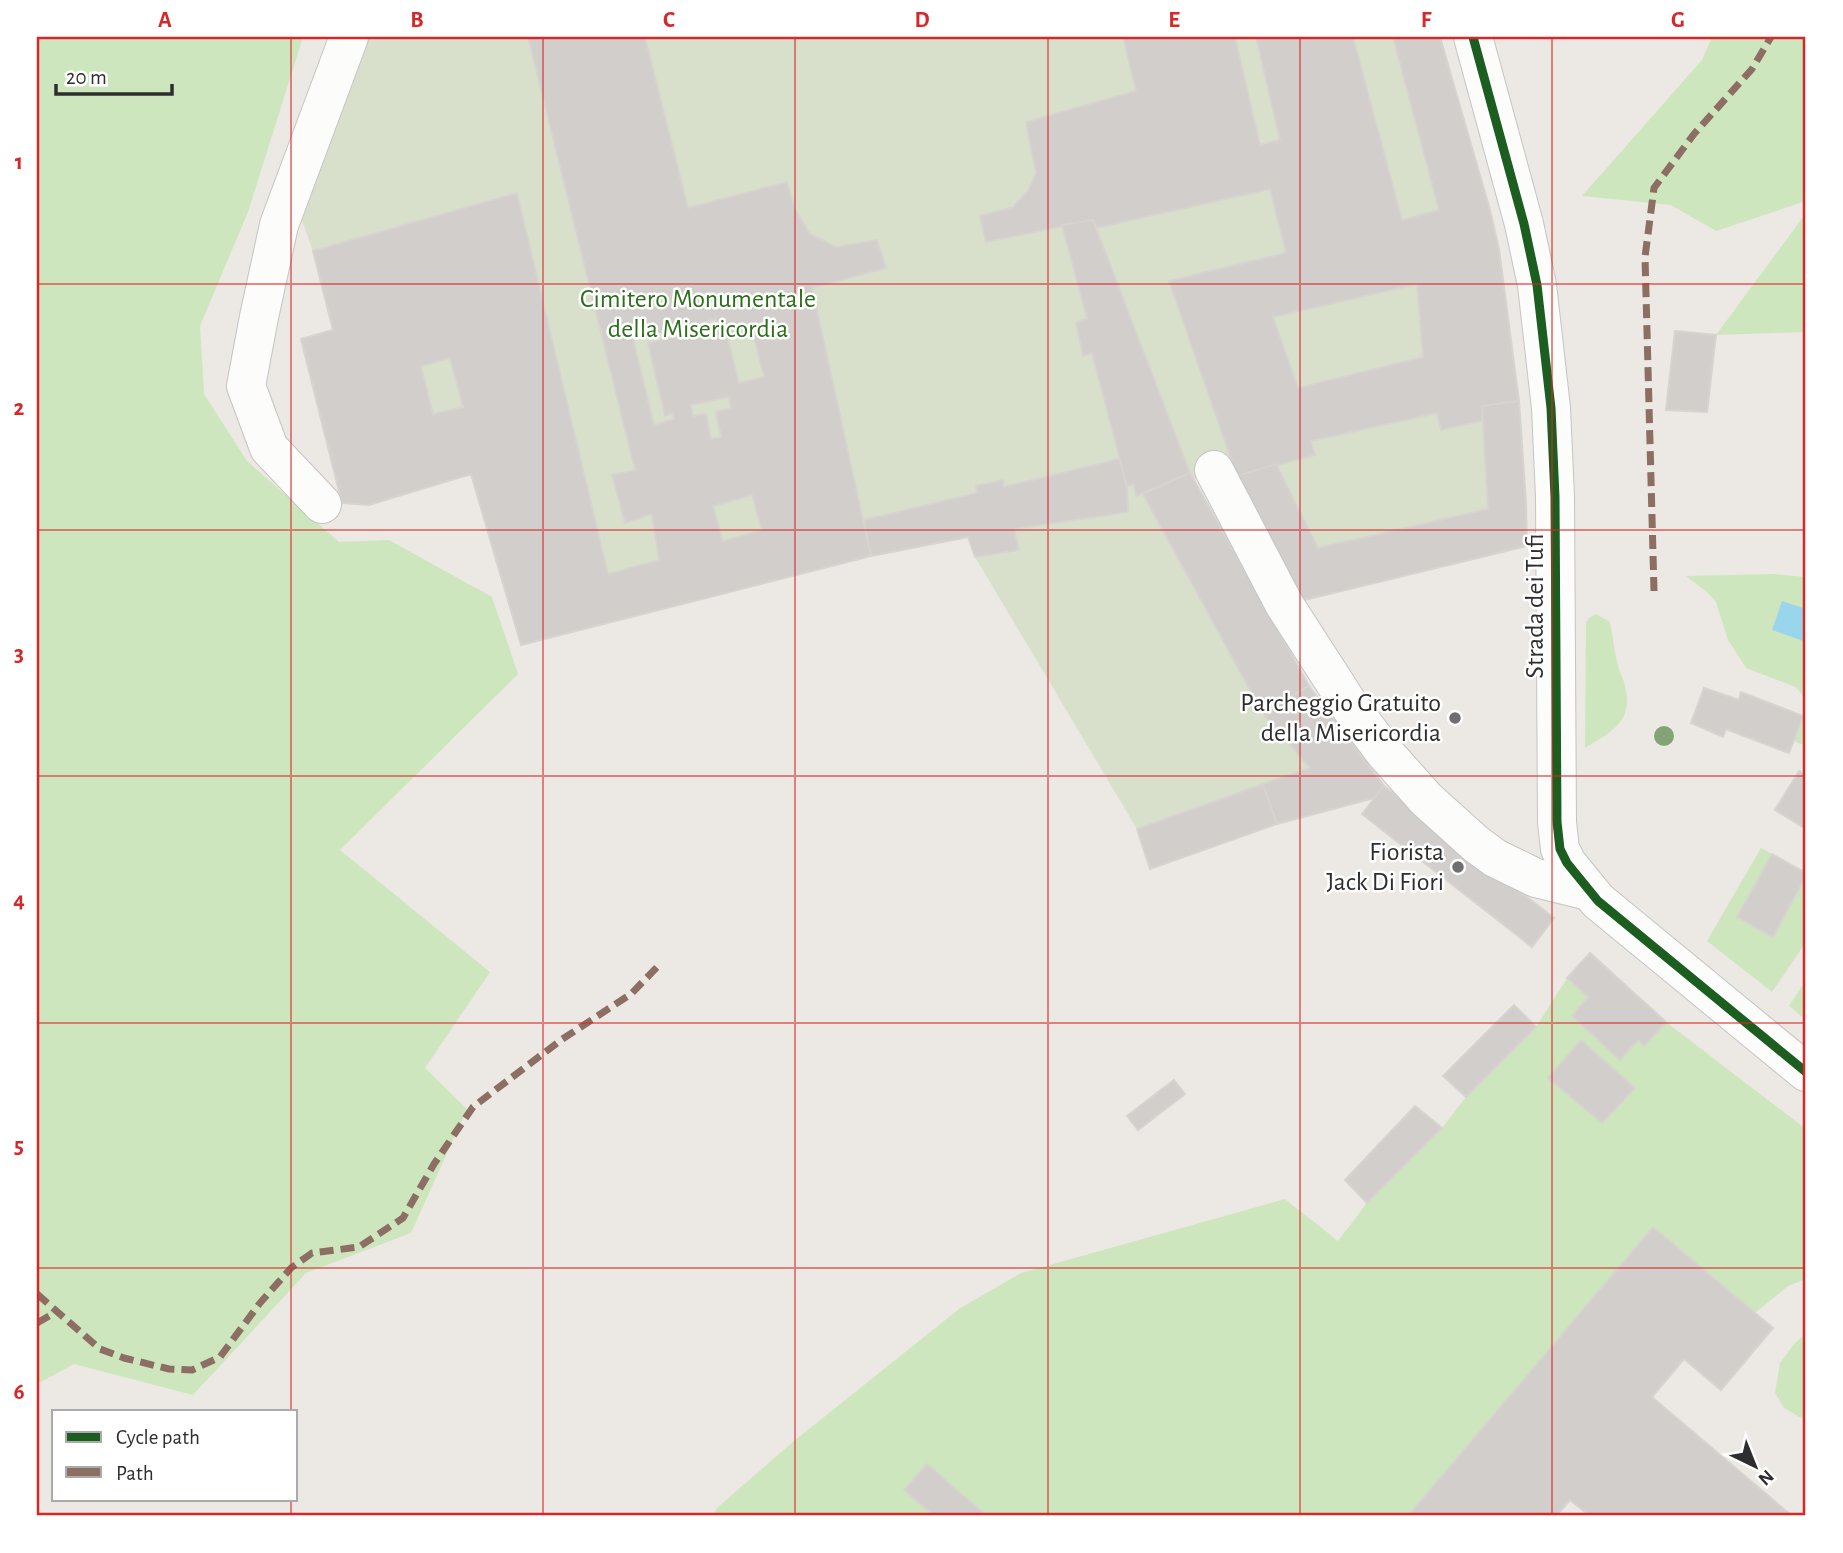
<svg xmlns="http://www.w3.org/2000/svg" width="1843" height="1553" viewBox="0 0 1843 1553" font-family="'Alegreya Sans',sans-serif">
<rect width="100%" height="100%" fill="#ece8e4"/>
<g fill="#cee6be">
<polygon points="37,37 303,37 248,212 200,326 204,394 247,461 339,542 389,540 492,597 518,674 340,850 490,972 425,1068 467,1109 411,1233 306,1273 193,1395 74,1364 37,1384"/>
<polygon points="1712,37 1806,37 1806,201 1716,231 1671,205 1582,196 1702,60"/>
<polygon points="1806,213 1806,332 1716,335"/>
<polygon points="1773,574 1806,577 1806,700 1796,687 1746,668 1728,640 1716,602 1707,592 1686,576"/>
<path d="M1596 614 1610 622C1613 636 1614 651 1618 665 1619 672 1624 679 1625 686 1634 722 1611 732 1585 748L1586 623 1589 618Z"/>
<polygon points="1802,720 1806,721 1806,746 1794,741"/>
<polygon points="1761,848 1772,854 1737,918 1773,937 1806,876 1806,942 1772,992 1707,941"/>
<polygon points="1567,978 1588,997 1572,1016 1620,1060 1638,1040 1644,1045 1666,1022 1806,1129 1806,1279 1788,1286 1755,1313 1653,1228 1408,1516 712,1516 718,1507 794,1441 959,1309 1021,1273 1285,1199 1338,1241 1367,1203 1442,1128 1466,1097 1536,1027"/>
<polygon points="1806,980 1806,1020 1789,1006"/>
<polygon points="1806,1333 1806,1416 1801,1418 1784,1408 1775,1393 1780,1363 1794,1344"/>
</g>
<polygon fill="#d8e0cc" points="368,37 1440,37 1490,210 1519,401 1526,503 1527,546 1300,601 1237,476 1232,462 1194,479 1309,686 1384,786 1374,798 1277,824 1150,869 1137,829 975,557 968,537 871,556 521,645 471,475 385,499 333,330 313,251 301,218"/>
<polygon fill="#99d6ec" points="1782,601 1806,609 1806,642 1772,630"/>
<g fill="#d1cecb" stroke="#d7d4d0" stroke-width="2" fill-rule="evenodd">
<path d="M528 37H645L688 208 787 182 795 209 810 234 836 247 877 240 886 268 812 288 871 556 521 645 471 474 369 505 342 503 301 339 333 330 313 251 517 193 608 574 659 560 652 514 625 523 612 475 635 470ZM716 319 717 328 648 343 665 416 673 413 674 419 654 425 633 339ZM753 333 764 377 739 383 728 339ZM450 358 463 407 433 414 421 366ZM729 397 731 408 716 412 721 437 711 439 706 414 693 416 691 405ZM752 495 762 530 723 541 713 506Z"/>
<path d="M1123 37H1235L1260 145 1280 140 1256 37H1353L1402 220 1439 210 1393 37H1440L1490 210 1499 249 1519 401 1482 406V421L1441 430 1437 413 1311 441 1315 455 1237 476 1169 281 1286 253 1270 189 1096 228 1093 220 986 242 980 216 1013 207 1028 191 1036 173 1026 122 1136 91ZM1417 284 1423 357 1298 388 1273 317Z"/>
<polygon points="1093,220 1190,473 1136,496 1134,485 1127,486 1092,353 1083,356 1076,323 1087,318 1062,225"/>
<polygon points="1675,331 1716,335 1707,412 1666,410"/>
<polygon points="1519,401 1526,503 1527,546 1300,601 1237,476 1276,464 1318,548 1488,509 1482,406"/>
<polygon points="1119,459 1127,486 1128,512 1014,529 1019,550 975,557 968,537 871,556 864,520 977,493 976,486 1003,480 1004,487"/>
<polygon points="1190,473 1309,686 1262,712 1143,494"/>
<polygon points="1309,686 1384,786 1374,798 1277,824 1263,784 1310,768 1262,712"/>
<polygon points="1704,688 1739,700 1741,692 1803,716 1789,753 1726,729 1723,737 1691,723"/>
<polygon points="1799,771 1806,775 1806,829 1775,810"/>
<polygon points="1263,784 1277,824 1150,869 1137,829"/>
<polygon points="1384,786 1554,918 1532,947 1362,814"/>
<polygon points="1772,854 1806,873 1806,876 1773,937 1737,917"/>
<polygon points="1590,953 1666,1022 1644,1046 1638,1040 1620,1060 1572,1016 1588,997 1567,978"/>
<polygon points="1514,1005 1536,1027 1466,1097 1443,1076"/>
<polygon points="1581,1040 1635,1088 1602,1123 1548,1078"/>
<polygon points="1174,1080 1185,1094 1138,1130 1127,1116"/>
<polygon points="1415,1106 1442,1128 1367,1203 1345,1180"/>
<polygon points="1653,1227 1773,1328 1721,1390 1684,1359 1652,1397 1792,1516 1590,1516 1570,1500 1556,1516 1408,1516"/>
<polygon points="927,1464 987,1516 934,1516 904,1490"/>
</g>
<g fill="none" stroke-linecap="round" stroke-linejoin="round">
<defs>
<g id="minor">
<polyline points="1473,37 1524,224 1537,285 1551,408 1555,497 1557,822 1560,849 1567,863 1598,901 1806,1072"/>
<polyline points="1214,470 1284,604 1351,708 1386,754 1426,799 1476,844 1495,858 1536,878 1589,891"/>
<polyline points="322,504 269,448 246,386 259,317 279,225 349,37"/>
</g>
</defs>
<use href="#minor" stroke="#c5c4c5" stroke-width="40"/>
<use href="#minor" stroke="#fcfcfb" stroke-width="38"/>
<g stroke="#8d6e63" stroke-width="7" stroke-dasharray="14 7" stroke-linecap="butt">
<polyline points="1654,591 1645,257 1654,188 1694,134 1752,69 1771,37"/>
<polyline points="37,1294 100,1349 124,1358 169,1369 192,1370 220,1357 260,1303 291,1268 312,1253 359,1247 403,1218 434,1164 473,1107 561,1040 631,994 661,963"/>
<polyline points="37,1323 56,1312"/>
</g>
<defs>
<polyline id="cycleway" points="1473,37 1524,224 1537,285 1551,408 1555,497 1557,822 1560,849 1567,863 1598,901 1806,1072"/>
</defs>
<use href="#cycleway" stroke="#fff" stroke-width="13"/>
<use href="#cycleway" stroke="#1b5e20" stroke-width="9"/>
</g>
<circle fill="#82a575" cx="1664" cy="736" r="10"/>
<path fill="none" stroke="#d62828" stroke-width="2" stroke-opacity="0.55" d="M291 37V1411M543 37V1516M795 37V1516M1048 37V1516M1300 37V1516M1552 37V1516M37 284H1806M37 530H1806M37 776H1806M37 1023H1806M37 1268H1806M291 1499V1516"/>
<g fill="#706f6e" stroke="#fff" stroke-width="2.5">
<circle cx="1455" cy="718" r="7"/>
<circle cx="1458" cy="867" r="7"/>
</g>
<g text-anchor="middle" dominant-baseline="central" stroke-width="5" stroke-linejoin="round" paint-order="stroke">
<g font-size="26" fill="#2c6e1b" stroke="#fff">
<text x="698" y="299">Cimitero Monumentale<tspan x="698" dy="30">della Misericordia</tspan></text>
</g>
<g font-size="26" fill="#2e2e2e" stroke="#fff">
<text transform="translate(1535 606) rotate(-90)">Strada dei Tufi</text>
</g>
<g font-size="26" fill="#2e2e2e" stroke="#fff" text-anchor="end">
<text x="1441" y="703">Parcheggio Gratuito<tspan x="1441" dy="30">della Misericordia</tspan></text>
<text x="1444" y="852">Fiorista<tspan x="1444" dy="30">Jack Di Fiori</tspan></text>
</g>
</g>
<rect width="1843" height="1553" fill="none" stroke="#ffffff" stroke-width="77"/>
<rect x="52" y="1410" width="245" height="91" fill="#ffffff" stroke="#ababab" stroke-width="2"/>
<rect x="66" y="1432" width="35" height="10" fill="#1b5e20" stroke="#ababab" stroke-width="2"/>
<text x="116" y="1444" font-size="21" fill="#2e2e2e">Cycle path</text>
<rect x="66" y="1467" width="35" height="10" fill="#8d6e63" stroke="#ababab" stroke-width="2"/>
<text x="116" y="1480" font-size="21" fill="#2e2e2e">Path</text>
<g transform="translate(1755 1466) rotate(137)" stroke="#ffffff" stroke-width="5" paint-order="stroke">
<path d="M0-5L12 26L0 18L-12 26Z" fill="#2e2e2e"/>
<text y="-10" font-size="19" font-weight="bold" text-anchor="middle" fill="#2e2e2e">N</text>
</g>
<path d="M56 84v10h116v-10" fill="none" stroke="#2e2e2e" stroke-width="3.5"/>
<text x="66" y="84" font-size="21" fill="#2e2e2e" stroke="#ffffff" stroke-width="5" paint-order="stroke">20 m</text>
<rect x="38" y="38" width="1766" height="1476" fill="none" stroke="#d62828" stroke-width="2.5"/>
<g font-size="23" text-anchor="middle" font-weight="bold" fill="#d62828">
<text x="165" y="27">A</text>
<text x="417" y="27">B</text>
<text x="669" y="27">C</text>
<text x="922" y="27">D</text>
<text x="1174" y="27">E</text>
<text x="1426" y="27">F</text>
<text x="1678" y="27">G</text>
<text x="19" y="169">1</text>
<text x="19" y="415">2</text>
<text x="19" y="661">3</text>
<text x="19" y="907">4</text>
<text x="19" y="1153">5</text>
<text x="19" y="1399">6</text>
</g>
</svg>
